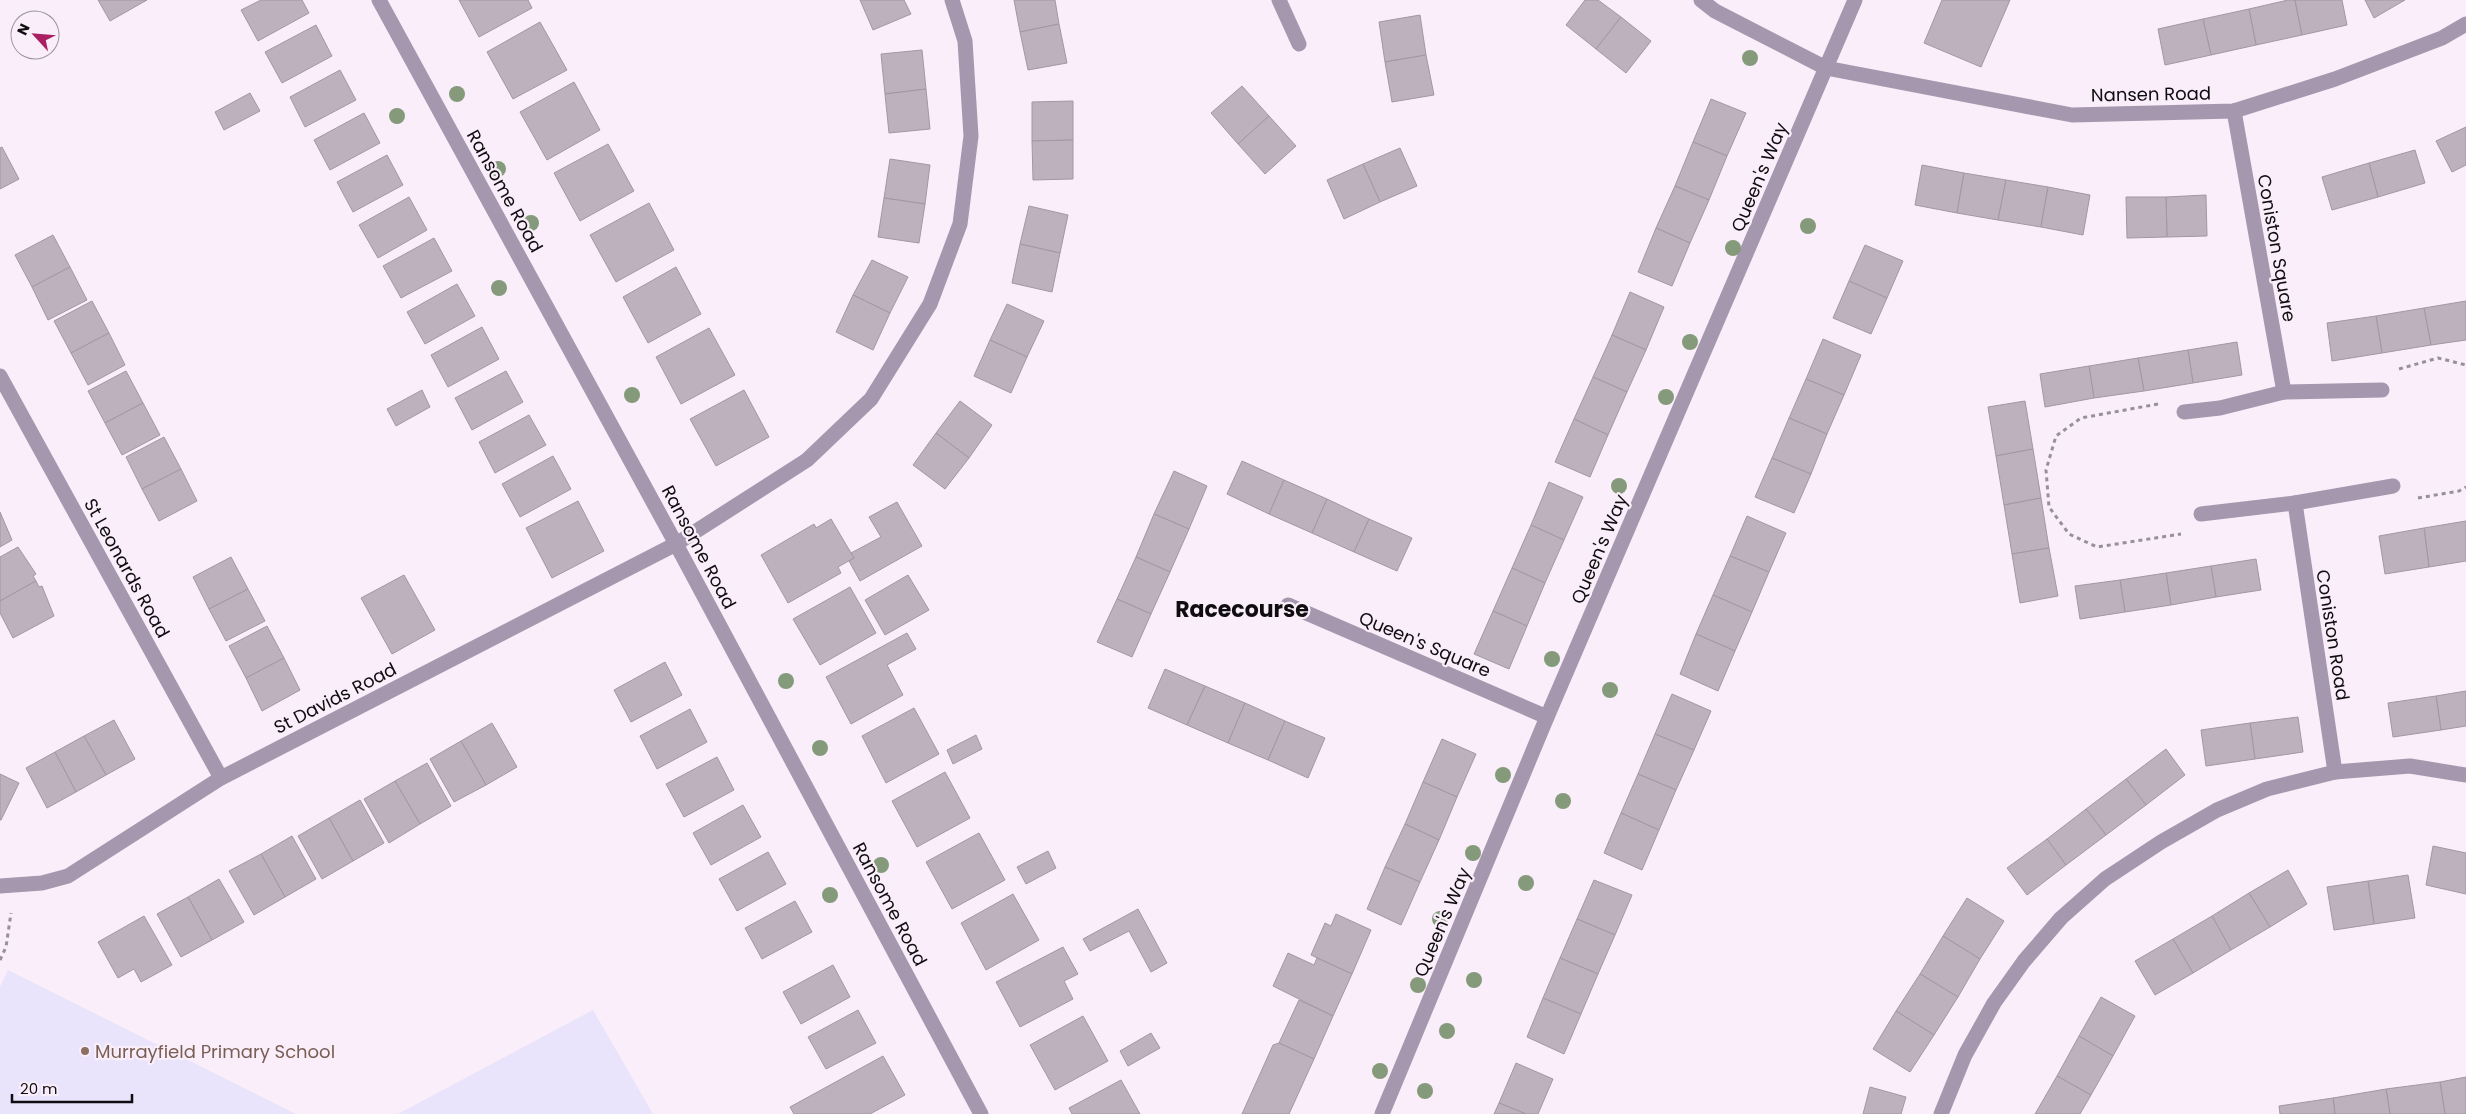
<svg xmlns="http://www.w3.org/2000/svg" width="2466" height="1114" viewBox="0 0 2466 1114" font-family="Poppins,sans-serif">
<rect width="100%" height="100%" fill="#f9eef9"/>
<g fill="#e9e4fb">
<polygon points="8,970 296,1114 0,1114 0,987"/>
<polygon points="593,1010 653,1114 398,1114"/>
</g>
<g fill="#bcb1bc" stroke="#a297a2">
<polygon points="98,0 147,0 110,21"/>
<polygon points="261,0 302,0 309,13 258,41 241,10"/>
<polygon points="459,0 528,0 532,8 479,37"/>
<polygon points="860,0 904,0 911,14 873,30"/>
<polygon points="1014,0 1055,0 1059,24 1020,32"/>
<polygon points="1585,0 1598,0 1621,17 1596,49 1566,25"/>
<polygon points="1942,0 2010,0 1981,67 1924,43"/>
<polygon points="2288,0 2295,0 2302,35 2256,45 2249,9"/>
<polygon points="2295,0 2342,0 2347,25 2302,35"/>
<polygon points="2365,0 2405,0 2374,18"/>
<polygon points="2249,9 2256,45 2211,55 2203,19"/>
<polygon points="1420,15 1426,55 1385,62 1379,22"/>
<polygon points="1621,17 1651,41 1626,73 1596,49"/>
<polygon points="2203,19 2211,55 2165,65 2158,29"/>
<polygon points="540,22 567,70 513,99 487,52"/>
<polygon points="1059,24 1067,63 1028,70 1020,32"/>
<polygon points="316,25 332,56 282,83 265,52"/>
<polygon points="922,50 926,89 885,94 881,54"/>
<polygon points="1426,55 1434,95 1392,102 1385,62"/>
<polygon points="340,70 356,100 305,127 290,97"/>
<polygon points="574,82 600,130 547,160 520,112"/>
<polygon points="1242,86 1269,116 1238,144 1211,113"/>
<polygon points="926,89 930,129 889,133 885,94"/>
<polygon points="250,93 260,111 224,130 215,112"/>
<polygon points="1711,99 1746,113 1727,156 1693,142"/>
<polygon points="1073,101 1073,140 1032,141 1032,102"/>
<polygon points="364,113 380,143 330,170 314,140"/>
<polygon points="1269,116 1296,146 1265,174 1238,144"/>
<polygon points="2466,127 2466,165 2452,172 2436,141"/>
<polygon points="1073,140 1073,179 1033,180 1032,141"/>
<polygon points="1693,142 1727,156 1709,200 1675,186"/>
<polygon points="608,144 634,191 580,221 554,173"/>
<polygon points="2,147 19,179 0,189 0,148"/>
<polygon points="1400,148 1417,186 1380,202 1363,164"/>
<polygon points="2415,150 2425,183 2378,197 2369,163"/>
<polygon points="387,155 403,185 353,212 337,182"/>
<polygon points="890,159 930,165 925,204 884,198"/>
<polygon points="2369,163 2378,197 2332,210 2322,177"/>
<polygon points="1363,164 1380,202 1344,219 1327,180"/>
<polygon points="1922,165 1964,173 1957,213 1915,205"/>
<polygon points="1964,173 2006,180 1998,220 1957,213"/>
<polygon points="2006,180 2048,187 2041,227 1998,220"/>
<polygon points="1675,186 1709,200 1690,243 1656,228"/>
<polygon points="2048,187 2090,195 2083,235 2041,227"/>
<polygon points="2206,195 2207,236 2167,237 2166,197"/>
<polygon points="409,197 427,230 378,258 359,225"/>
<polygon points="2126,197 2166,197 2167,237 2127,238"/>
<polygon points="884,198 925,204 919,243 878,237"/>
<polygon points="649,203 674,250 616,282 590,235"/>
<polygon points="1029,206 1068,215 1060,253 1020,244"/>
<polygon points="1656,228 1690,243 1672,286 1638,272"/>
<polygon points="53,235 70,267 32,287 15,255"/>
<polygon points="434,238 452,271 401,298 383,266"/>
<polygon points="1020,244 1060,253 1052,292 1012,283"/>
<polygon points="1865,245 1903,261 1887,298 1849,281"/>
<polygon points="872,260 908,277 890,313 853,295"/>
<polygon points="70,267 87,300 48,320 32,287"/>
<polygon points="676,267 701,314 648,343 623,297"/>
<polygon points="1849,281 1887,298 1871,334 1833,318"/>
<polygon points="457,284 475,316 425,344 407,312"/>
<polygon points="1630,292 1664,307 1646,350 1612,335"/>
<polygon points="853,295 890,313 873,350 836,332"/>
<polygon points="92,301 109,333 71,353 54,321"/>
<polygon points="2466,301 2466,340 2431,345 2424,308"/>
<polygon points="1007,304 1044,321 1027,357 990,340"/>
<polygon points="2424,308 2431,345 2382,353 2376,316"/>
<polygon points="2376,316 2382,353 2332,361 2327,323"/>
<polygon points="482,327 499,359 448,387 431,355"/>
<polygon points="709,328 735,375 681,404 656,357"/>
<polygon points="109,333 125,365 88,385 71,353"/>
<polygon points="1612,335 1646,350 1627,392 1593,377"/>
<polygon points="1823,339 1861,355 1844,395 1806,379"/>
<polygon points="990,340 1027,357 1011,393 974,376"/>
<polygon points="2237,342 2242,375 2193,383 2188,350"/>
<polygon points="2188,350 2193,383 2144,391 2138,358"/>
<polygon points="2138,358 2144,391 2094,398 2089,366"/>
<polygon points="2089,366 2094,398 2045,407 2040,374"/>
<polygon points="126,371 143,403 105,423 88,391"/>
<polygon points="506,371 523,402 472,430 455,398"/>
<polygon points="1593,377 1627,392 1608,435 1574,419"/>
<polygon points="1806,379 1844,395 1827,434 1789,418"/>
<polygon points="422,390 430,407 396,426 387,409"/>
<polygon points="744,390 769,437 716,466 690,419"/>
<polygon points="960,401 992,425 969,458 936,433"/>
<polygon points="2025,401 2033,449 1996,456 1988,407"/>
<polygon points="143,403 160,435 122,455 105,423"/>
<polygon points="529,415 546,445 495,473 479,442"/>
<polygon points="1789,418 1827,434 1811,474 1772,458"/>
<polygon points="1574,419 1608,435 1590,477 1555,462"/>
<polygon points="936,433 969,458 945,489 913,465"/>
<polygon points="164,437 181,469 142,489 126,457"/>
<polygon points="2033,449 2041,498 2004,505 1996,456"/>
<polygon points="553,456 571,489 520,517 502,484"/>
<polygon points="1772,458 1811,474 1794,513 1755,497"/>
<polygon points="1242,461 1284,480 1269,514 1227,494"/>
<polygon points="181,469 197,501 159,521 142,489"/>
<polygon points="1174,471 1207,486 1189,529 1154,514"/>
<polygon points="1284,480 1327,499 1312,533 1269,514"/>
<polygon points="1549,482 1583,497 1564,540 1531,525"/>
<polygon points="2041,498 2049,548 2012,554 2004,505"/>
<polygon points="1327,499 1369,519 1354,552 1312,533"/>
<polygon points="578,501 604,551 552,578 526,528"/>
<polygon points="897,502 922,546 860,581 849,561 854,558 851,553 881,537 869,517"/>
<polygon points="0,512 12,540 0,547"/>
<polygon points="1154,514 1189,529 1170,572 1136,557"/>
<polygon points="1747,516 1786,533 1769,572 1730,556"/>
<polygon points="831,519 854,558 838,567 841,573 788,603 761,555 814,524 816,528"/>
<polygon points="1369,519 1412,538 1397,571 1354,552"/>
<polygon points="2466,521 2466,561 2429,567 2424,528"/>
<polygon points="1531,525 1564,540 1545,583 1512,568"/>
<polygon points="2424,528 2429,567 2385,574 2379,536"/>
<polygon points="18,547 36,574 33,576 36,581 0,601 0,557"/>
<polygon points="2049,548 2058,596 2020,603 2012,554"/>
<polygon points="1730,556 1769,572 1752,612 1713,595"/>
<polygon points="231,557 248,589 209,609 193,577"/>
<polygon points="1136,557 1170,572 1151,614 1117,599"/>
<polygon points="2256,559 2261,590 2216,597 2211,566"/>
<polygon points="2211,566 2216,597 2171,605 2166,573"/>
<polygon points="1512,568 1545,583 1527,626 1493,611"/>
<polygon points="2166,573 2171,605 2125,612 2120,580"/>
<polygon points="404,575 435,630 392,654 361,598"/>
<polygon points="908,575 929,610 885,635 865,600"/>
<polygon points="2120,580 2125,612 2080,619 2075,586"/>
<polygon points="36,581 39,587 42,586 54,616 13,638 0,613 0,601"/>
<polygon points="850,587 876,633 820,665 793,619"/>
<polygon points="248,589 265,621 226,641 209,609"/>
<polygon points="1713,595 1752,612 1735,651 1696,634"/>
<polygon points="1117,599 1151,614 1132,657 1097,642"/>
<polygon points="1493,611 1527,626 1509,669 1474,654"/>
<polygon points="267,626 284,658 246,678 229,646"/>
<polygon points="907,633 916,649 887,665 903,695 851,724 826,677"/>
<polygon points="1696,634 1735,651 1718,691 1680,674"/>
<polygon points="284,658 300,690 262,711 246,678"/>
<polygon points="665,662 682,695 631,722 614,690"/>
<polygon points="1165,669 1205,686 1187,725 1148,708"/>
<polygon points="1205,686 1245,703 1228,743 1187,725"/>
<polygon points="2466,691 2466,726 2441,730 2436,696"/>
<polygon points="1672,694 1711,711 1694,750 1655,734"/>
<polygon points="2436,696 2441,730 2393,737 2388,703"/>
<polygon points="1245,703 1285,721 1268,760 1228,743"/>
<polygon points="914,708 939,754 886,783 862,736"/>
<polygon points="690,709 707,742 657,769 640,736"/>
<polygon points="2298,717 2303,752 2255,759 2250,723"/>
<polygon points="114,720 135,759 106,775 84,736"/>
<polygon points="1285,721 1325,738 1308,778 1268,760"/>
<polygon points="492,723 517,767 486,785 461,741"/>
<polygon points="2250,723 2255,759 2206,766 2201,730"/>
<polygon points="1655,734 1694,750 1676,790 1638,774"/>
<polygon points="976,735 982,749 953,764 947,750"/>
<polygon points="84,736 106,775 76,792 55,752"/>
<polygon points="1442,739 1476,754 1457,797 1423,782"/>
<polygon points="461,741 486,785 454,802 430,759"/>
<polygon points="2166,749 2185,775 2146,805 2126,779"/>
<polygon points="55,752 76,792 47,808 26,768"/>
<polygon points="717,757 734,790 684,817 666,784"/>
<polygon points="427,763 451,806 420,824 395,781"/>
<polygon points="945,772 970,818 917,847 892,801"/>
<polygon points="0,774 19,783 1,820 0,820"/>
<polygon points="1638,774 1676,790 1659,830 1621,813"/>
<polygon points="2126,779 2146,805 2106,835 2086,809"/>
<polygon points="395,781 420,824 389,843 364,799"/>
<polygon points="1423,782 1457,797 1439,840 1405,824"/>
<polygon points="360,800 384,843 353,861 329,818"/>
<polygon points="743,805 761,837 711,865 693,833"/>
<polygon points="2086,809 2106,835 2066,865 2047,839"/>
<polygon points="1621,813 1659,830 1642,870 1604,853"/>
<polygon points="329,818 353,861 322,879 298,836"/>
<polygon points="1405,824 1439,840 1420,882 1385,867"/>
<polygon points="979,833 1005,880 952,909 926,862"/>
<polygon points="292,836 316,879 285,897 261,854"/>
<polygon points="2047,839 2066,865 2027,895 2007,868"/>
<polygon points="2433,846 2466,853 2466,894 2426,885"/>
<polygon points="1048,851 1056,868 1026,884 1017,867"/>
<polygon points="768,852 786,884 737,911 719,879"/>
<polygon points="261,854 285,897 254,915 229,871"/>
<polygon points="1385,867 1420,882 1401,925 1367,909"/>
<polygon points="2288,870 2307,904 2270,927 2249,893"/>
<polygon points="2408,875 2415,918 2374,924 2368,881"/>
<polygon points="219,879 244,922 212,940 188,897"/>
<polygon points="1594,880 1632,895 1615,935 1577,919"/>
<polygon points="2368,881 2374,924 2334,930 2327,887"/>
<polygon points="2249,893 2270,927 2231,950 2212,916"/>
<polygon points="1013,894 1039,940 986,970 961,923"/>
<polygon points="188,897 212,940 181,957 157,914"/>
<polygon points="1967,898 2004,921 1980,959 1943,936"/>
<polygon points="795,901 812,932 762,959 745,928"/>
<polygon points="1138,909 1167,963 1151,972 1129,931 1090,951 1083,939"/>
<polygon points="1336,914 1371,930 1352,974 1311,955 1325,923 1331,926"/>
<polygon points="144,916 172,965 141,982 134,969 118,978 98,942"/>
<polygon points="2212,916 2231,950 2193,973 2173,939"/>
<polygon points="1577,919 1615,935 1598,974 1560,958"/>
<polygon points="1943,936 1980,959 1958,997 1920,974"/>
<polygon points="2173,939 2193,973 2155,995 2135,961"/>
<polygon points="1063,947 1078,974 1064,981 1073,999 1020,1027 996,982"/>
<polygon points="1288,953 1314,965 1317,958 1352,974 1333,1016 1273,986"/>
<polygon points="1560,958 1598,974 1581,1014 1543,998"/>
<polygon points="833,965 850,997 801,1024 783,992"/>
<polygon points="1920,974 1958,997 1934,1035 1896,1011"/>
<polygon points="2101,997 2135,1016 2113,1056 2079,1036"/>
<polygon points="1543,998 1581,1014 1564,1054 1527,1037"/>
<polygon points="1299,1000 1333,1016 1314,1059 1279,1043"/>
<polygon points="858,1010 876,1043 826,1069 808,1037"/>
<polygon points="1896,1011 1934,1035 1910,1072 1873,1049"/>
<polygon points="1083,1016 1108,1061 1055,1090 1030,1045"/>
<polygon points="1151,1033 1160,1048 1128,1066 1120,1051"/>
<polygon points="2079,1036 2113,1056 2091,1095 2057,1076"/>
<polygon points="1279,1043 1314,1059 1289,1114 1242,1114 1273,1045"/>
<polygon points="883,1056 905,1095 870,1114 794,1114 790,1107"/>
<polygon points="1516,1063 1553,1079 1538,1114 1526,1114 1499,1103"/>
<polygon points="2057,1076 2091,1095 2080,1114 2035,1114"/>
<polygon points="2466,1077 2466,1114 2445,1114 2440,1082"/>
<polygon points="1121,1080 1140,1114 1072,1114 1069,1108"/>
<polygon points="2440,1082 2445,1114 2390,1114 2386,1089"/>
<polygon points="1870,1087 1906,1097 1901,1114 1863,1114"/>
<polygon points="2386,1089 2390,1114 2335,1114 2333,1098"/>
<polygon points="2333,1098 2335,1114 2280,1114 2279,1106"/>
<polygon points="1499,1103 1526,1114 1494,1114"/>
</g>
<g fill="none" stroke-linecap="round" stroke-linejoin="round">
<g stroke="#989098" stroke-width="3" stroke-dasharray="4 4" stroke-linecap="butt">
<polyline points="2399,369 2438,358 2466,365"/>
<polyline points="2158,404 2081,418 2056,436 2046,470 2049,507 2069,534 2097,547 2181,534"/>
<polyline points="2418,498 2459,491 2466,487"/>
<polyline points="0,960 6,947 11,913"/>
</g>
<g stroke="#a597ae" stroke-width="15">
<polyline points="379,0 676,544 981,1114"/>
<polyline points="1279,0 1299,44"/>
<polyline points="1701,0 1715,11 1826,68 2072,115 2234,111 2335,79 2442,38 2466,24"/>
<polyline points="2234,111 2284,392 2382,390"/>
<polyline points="0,376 221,778"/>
<polyline points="2184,412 2220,408 2284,392"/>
<polyline points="2295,503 2335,772"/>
<polyline points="2201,514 2295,503 2393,486"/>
<polyline points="1288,605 1547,717"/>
<polyline points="0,886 42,883 68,876 221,778 676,544 807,460 871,399 930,304 960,224 971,136 965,41 952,0"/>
<polyline points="1382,1114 1547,717 1855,0"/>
<polyline points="1941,1114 1965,1055 1994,1003 2024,961 2061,918 2105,879 2161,842 2217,810 2267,789 2335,772 2410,766 2466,775"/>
</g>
</g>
<g fill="#849a7b">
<circle cx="1750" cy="58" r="8"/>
<circle cx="457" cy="94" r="8"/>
<circle cx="397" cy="116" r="8"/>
<circle cx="498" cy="169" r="8"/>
<circle cx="531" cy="223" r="8"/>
<circle cx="1808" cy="226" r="8"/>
<circle cx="1733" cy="248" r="8"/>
<circle cx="499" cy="288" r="8"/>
<circle cx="1690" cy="342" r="8"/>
<circle cx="632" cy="395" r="8"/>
<circle cx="1666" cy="397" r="8"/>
<circle cx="1619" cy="486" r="8"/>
<circle cx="1552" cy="659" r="8"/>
<circle cx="786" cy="681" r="8"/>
<circle cx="1610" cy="690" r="8"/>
<circle cx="820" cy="748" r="8"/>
<circle cx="1503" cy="775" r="8"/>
<circle cx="1563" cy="801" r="8"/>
<circle cx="1473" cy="853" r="8"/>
<circle cx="881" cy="865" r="8"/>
<circle cx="1526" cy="883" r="8"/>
<circle cx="830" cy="895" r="8"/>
<circle cx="1440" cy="919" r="8"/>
<circle cx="1474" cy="980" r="8"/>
<circle cx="1418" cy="985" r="8"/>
<circle cx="1447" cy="1031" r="8"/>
<circle cx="1380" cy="1071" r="8"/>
<circle cx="1425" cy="1091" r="8"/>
</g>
<circle fill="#8d6e63" stroke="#f9eef9" stroke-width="2" cx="85" cy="1051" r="5"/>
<g text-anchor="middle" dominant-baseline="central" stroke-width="4.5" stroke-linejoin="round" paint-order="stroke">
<g font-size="18" fill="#100d10" stroke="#f9eef9">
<text transform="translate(2151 94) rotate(-1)">Nansen Road</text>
<text transform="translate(1759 177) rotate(-67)">Queen's Way</text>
<text transform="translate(505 191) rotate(61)">Ransome Road</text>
<text transform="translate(2277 248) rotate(80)">Coniston Square</text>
<text transform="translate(699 547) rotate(62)">Ransome Road</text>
<text transform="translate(1599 549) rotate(-67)">Queen's Way</text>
<text transform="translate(127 568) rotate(61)">St Leonards Road</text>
<text transform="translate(2333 635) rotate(81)">Coniston Road</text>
<text transform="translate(1425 644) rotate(23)">Queen's Square</text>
<text transform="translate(335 698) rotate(-27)">St Davids Road</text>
<text transform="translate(890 904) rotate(62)">Ransome Road</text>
<text transform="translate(1442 922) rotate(-67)">Queen's Way</text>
</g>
<g font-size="18" fill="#785e54" stroke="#f9eef9" text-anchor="start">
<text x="95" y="1051">Murrayfield Primary School</text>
</g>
<g font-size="22" font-weight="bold" fill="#100d10" stroke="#f9eef9">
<text x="1242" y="609">Racecourse</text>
</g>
</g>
<g transform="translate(35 35) rotate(296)"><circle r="24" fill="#f9eef9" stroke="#9c949c"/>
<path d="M0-4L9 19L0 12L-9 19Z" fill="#ab2063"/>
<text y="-8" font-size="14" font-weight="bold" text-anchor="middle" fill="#100d10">N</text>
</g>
<path d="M12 1094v8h120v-8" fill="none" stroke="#100d10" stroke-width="2.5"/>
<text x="20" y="1094" font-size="15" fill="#100d10" stroke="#f9eef9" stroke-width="4" paint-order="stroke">20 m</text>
</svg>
